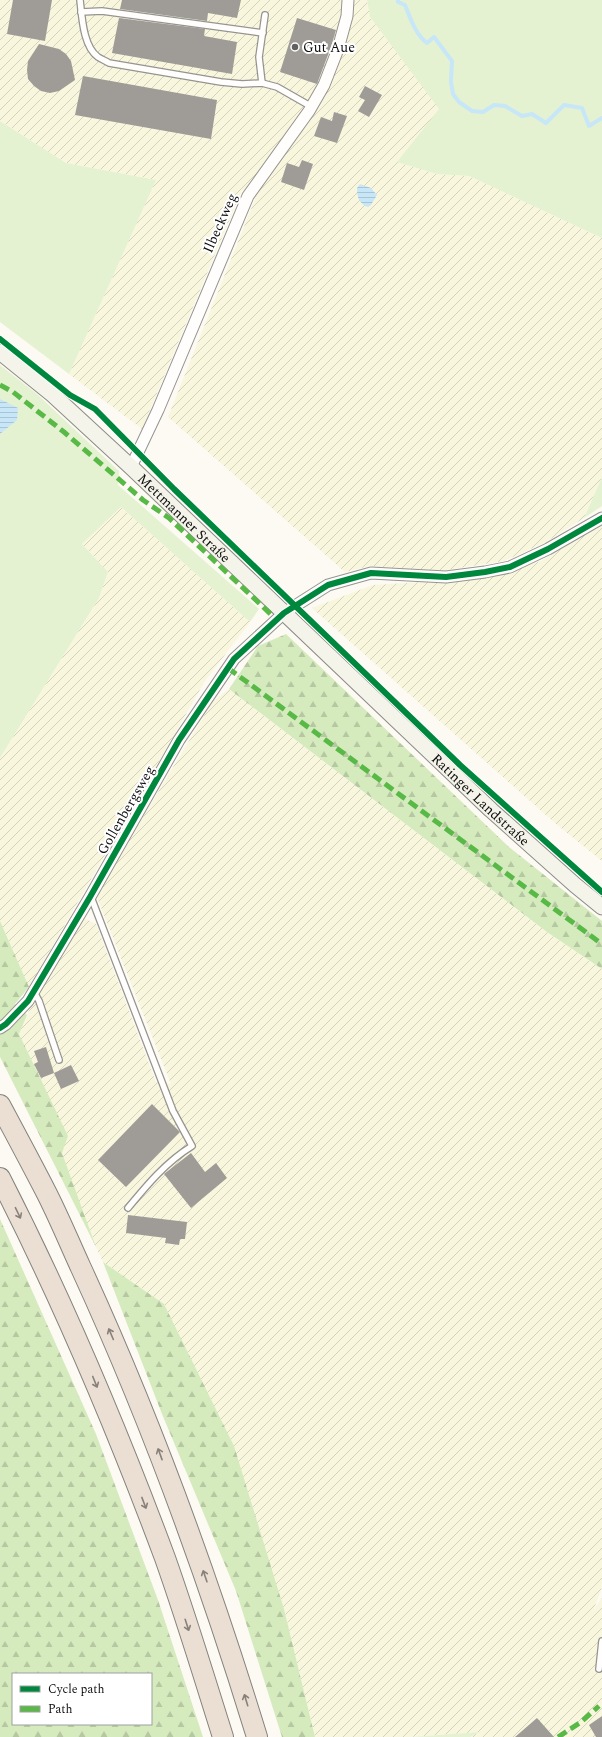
<svg xmlns="http://www.w3.org/2000/svg" width="602" height="1737" viewBox="0 0 602 1737" font-family="Spectral,serif">
<defs>
<pattern id="farmland-furrows" width="10" height="10" patternUnits="userSpaceOnUse"><rect width="10" height="10" fill="#f9f6de"/><path d="M-1 1l2-2M0 10L10 0M9 11l2-2" fill="none" stroke="#d4d2bd"/></pattern>
<pattern id="forest-firs" width="22" height="20" patternUnits="userSpaceOnUse"><rect width="22" height="20" fill="#d5ebbe"/><path d="M5 1l3.5 6h-7zM16 11l3.5 6h-7z" fill="#b6c8a2"/></pattern>
<pattern id="water-rules" width="6" height="5" patternUnits="userSpaceOnUse"><rect width="6" height="5" fill="#c7e6f8"/><path d="M0 2.5h6" fill="none" stroke="#aac4d3"/></pattern>
</defs>
<rect width="100%" height="100%" fill="#fcfaf2"/>
<g fill="url(#farmland-furrows)">
<polygon points="0,0 367,0 370,17 440,109 398,162 437,174 469,176 602,238 602,477 584,518 546,542 504,561 446,570 407,570 370,566 345,572 168,417 255,199 242,190 142,429 69,374 156,180 66,163 0,121"/>
<polygon points="121,507 250,622 205,681 29,987 0,921 0,758 99,598 108,572 82,544"/>
<polygon points="602,525 602,861 556,824 312,608 373,585 488,578 541,561"/>
<polygon points="229,689 547,932 602,969 602,1587 594,1609 602,1598 602,1737 470,1737 479,1732 411,1737 315,1737 284,1609 164,1304 103,1262 96,1247 61,1153 19,1033 38,991 84,918 96,924 156,1082 171,1084 96,895 213,701"/>
</g>
<g fill="#e5f2d1">
<polygon points="367,0 602,0 602,238 469,176 437,174 397,162 439,109 370,17"/>
<polygon points="0,121 66,163 156,180 69,374 0,322"/>
<polygon points="0,365 37,394 119,471 118,485 259,609 250,622 121,507 82,544 108,572 99,598 0,758"/>
<polygon points="602,477 602,506 584,518"/>
<polygon points="480,1732 470,1737 411,1737"/>
</g>
<g fill="url(#forest-firs)" fill-rule="evenodd">
<polygon points="286,634 509,847 602,921 602,969 547,932 229,689 258,646"/>
<polygon points="0,921 29,987 15,1004 27,1015 19,1034 68,1136 62,1153 96,1247 0,1057"/>
<path d="M0 1219 96 1434 158 1600 203 1737H0ZM13 1674H151V1724H13Z"/>
<polygon points="103,1262 164,1304 234,1446 284,1609 315,1737 282,1737 236,1591 162,1414"/>
</g>
<g fill="url(#water-rules)">
<path d="M360 184 371 188 377 195 371 205 368 207C359 204 357 197 357 188Z"/>
<polygon points="0,399 18,408 17,420 0,434"/>
</g>
<g fill="none" stroke-linecap="round" stroke-linejoin="round">
<path stroke="#c7e6f8" stroke-width="4" d="M398 0V2L405 5C410 17 415 34 427 43L434 37 452 61 451 82 453 94 459 102 472 111 483 112 494 105 505 106 522 116 532 114 546 123 564 105 582 108 589 126 602 118"/>
</g>
<g fill="#9f9c98">
<polygon points="13,0 52,0 45,41 7,34"/>
<polygon points="122,0 241,0 237,18 208,13 207,21 120,9"/>
<polygon points="119,18 205,29 204,36 237,42 232,74 112,53"/>
<polygon points="297,18 336,30 331,47 317,84 280,72"/>
<polygon points="39,44 59,49 66,54 71,61 75,80 59,91 50,93 41,91 34,86 28,79 27,70 28,61"/>
<polygon points="83,76 217,100 211,139 75,115"/>
<polygon points="365,86 382,95 369,117 358,111 365,100 359,97"/>
<polygon points="334,112 347,116 337,143 314,136 321,117 332,121"/>
<polygon points="302,160 313,164 304,190 281,182 287,163 299,167"/>
<polygon points="46,1047 54,1073 71,1065 79,1081 61,1089 54,1073 41,1078 34,1064 38,1062 34,1051"/>
<polygon points="152,1104 180,1132 126,1187 98,1160"/>
<polygon points="191,1153 205,1172 216,1163 227,1178 191,1208 164,1174"/>
<polygon points="128,1215 187,1222 185,1239 180,1239 179,1245 165,1243 166,1238 126,1233"/>
<polygon points="602,1716 602,1737 596,1737 589,1725"/>
<polygon points="537,1718 554,1737 515,1737"/>
</g>
<g fill="none" stroke-linecap="round" stroke-linejoin="round">
<defs>
<g id="service">
<path d="M80 0C82 17 83 46 98 57 101 59 106 61 109 63L221 82 242 84 262 83 277 87 312 107"/>
<polyline points="81,12 102,11 263,33"/>
<polyline points="262,83 259,57 265,15"/>
<path d="M91 897 173 1111 192 1146C166 1162 147 1185 128 1208"/>
<polyline points="34,992 39,1001 59,1060"/>
<polyline points="599,1669 602,1641"/>
</g>
<g id="minor">
<polyline points="131,467 158,410 248,196 309,111 324,85 338,49 347,16 348,0"/>
<polyline points="0,1028 6,1024 28,1001 90,897 179,740 234,659 284,613 328,585 371,573 446,577 485,572 510,567 548,549 602,518"/>
</g>
<g id="secondary">
<path id="s1" d="M0 352 53 395 131 467 491 810 575 885 602 907"/>
</g>
<g id="motorway">
<path d="M0 1105C15 1133 30 1161 45 1190 58 1215 69 1242 81 1268 151 1420 208 1577 257 1737"/>
<path d="M0 1178C63 1301 117 1429 165 1558 186 1617 204 1677 223 1737"/>
</g>
</defs>
<use href="#service" stroke="#959491" stroke-width="8"/>
<use href="#minor" stroke="#959491" stroke-width="13"/>
<use href="#secondary" stroke="#8c8b87" stroke-width="17"/>
<use href="#motorway" stroke="#82827e" stroke-width="22"/>
<use href="#service" stroke="#fffefd" stroke-width="5.5"/>
<use href="#minor" stroke="#fffefd" stroke-width="11"/>
<use href="#secondary" stroke="#f5f4ea" stroke-width="15"/>
<use href="#motorway" stroke="#ebdfd4" stroke-width="20"/>
<g stroke="#58b947" stroke-width="5" stroke-dasharray="10 5" stroke-linecap="butt">
<polyline points="0,385 13,392 64,432 143,500 169,518 277,620"/>
<polyline points="228,668 602,944"/>
<polyline points="558,1737 581,1722 599,1706"/>
</g>
<defs>
<g id="cycleway">
<polyline points="0,339 70,395 95,409 174,489 460,765 602,892"/>
<polyline points="0,1028 6,1024 28,1001 90,897 179,740 234,659 284,613 328,585 371,573 446,577 485,572 510,567 548,549 602,518"/>
</g>
</defs>
<use href="#cycleway" stroke="#fff" stroke-width="8"/>
<use href="#cycleway" stroke="#00873e" stroke-width="6"/>
</g>
<defs><path id="oneway-shaft" d="M-6 0H5M1.5-3L5.5 0L1.5 3" fill="none" stroke-width="1.6" stroke-linecap="round" stroke-linejoin="round"/></defs>
<g stroke="#88817b">
<use href="#oneway-shaft" transform="translate(18 1213) rotate(64)"/>
<use href="#oneway-shaft" transform="translate(111 1334) rotate(-113)"/>
<use href="#oneway-shaft" transform="translate(95 1382) rotate(68)"/>
<use href="#oneway-shaft" transform="translate(160 1454) rotate(-110)"/>
<use href="#oneway-shaft" transform="translate(144 1503) rotate(69)"/>
<use href="#oneway-shaft" transform="translate(205 1576) rotate(-109)"/>
<use href="#oneway-shaft" transform="translate(187 1625) rotate(72)"/>
<use href="#oneway-shaft" transform="translate(246 1700) rotate(-107)"/>
</g>
<circle fill="#61615e" stroke="#fff" stroke-width="1.5" cx="295" cy="47" r="4"/>
<g text-anchor="middle" dominant-baseline="central" stroke-width="4" stroke-linejoin="round" paint-order="stroke">
<g font-size="14" fill="#0e0e0e" stroke="#fff" text-anchor="start">
<text x="303" y="47">Gut Aue</text>
</g>
<g font-size="14" fill="#0e0e0e" stroke="#fff">
<text transform="translate(220 223) rotate(-66)">Ilbeckweg</text>
<text stroke="none"><textPath href="#s1" startOffset="248">Mettmanner Straße</textPath></text>
<text stroke="none"><textPath href="#s1" startOffset="657">Ratinger Landstraße</textPath></text>
<text transform="translate(126 810) rotate(-60)">Gollenbergsweg</text>
</g>
</g>
<rect x="12" y="1673" width="140" height="52" fill="#ffffff" stroke="#9f9f9f"/>
<rect x="20" y="1686" width="20" height="6" fill="#00873e" stroke="#9f9f9f"/>
<text x="48" y="1693" font-size="12" fill="#0e0e0e">Cycle path</text>
<rect x="20" y="1706" width="20" height="6" fill="#58b947" stroke="#9f9f9f"/>
<text x="48" y="1713" font-size="12" fill="#0e0e0e">Path</text>
</svg>
